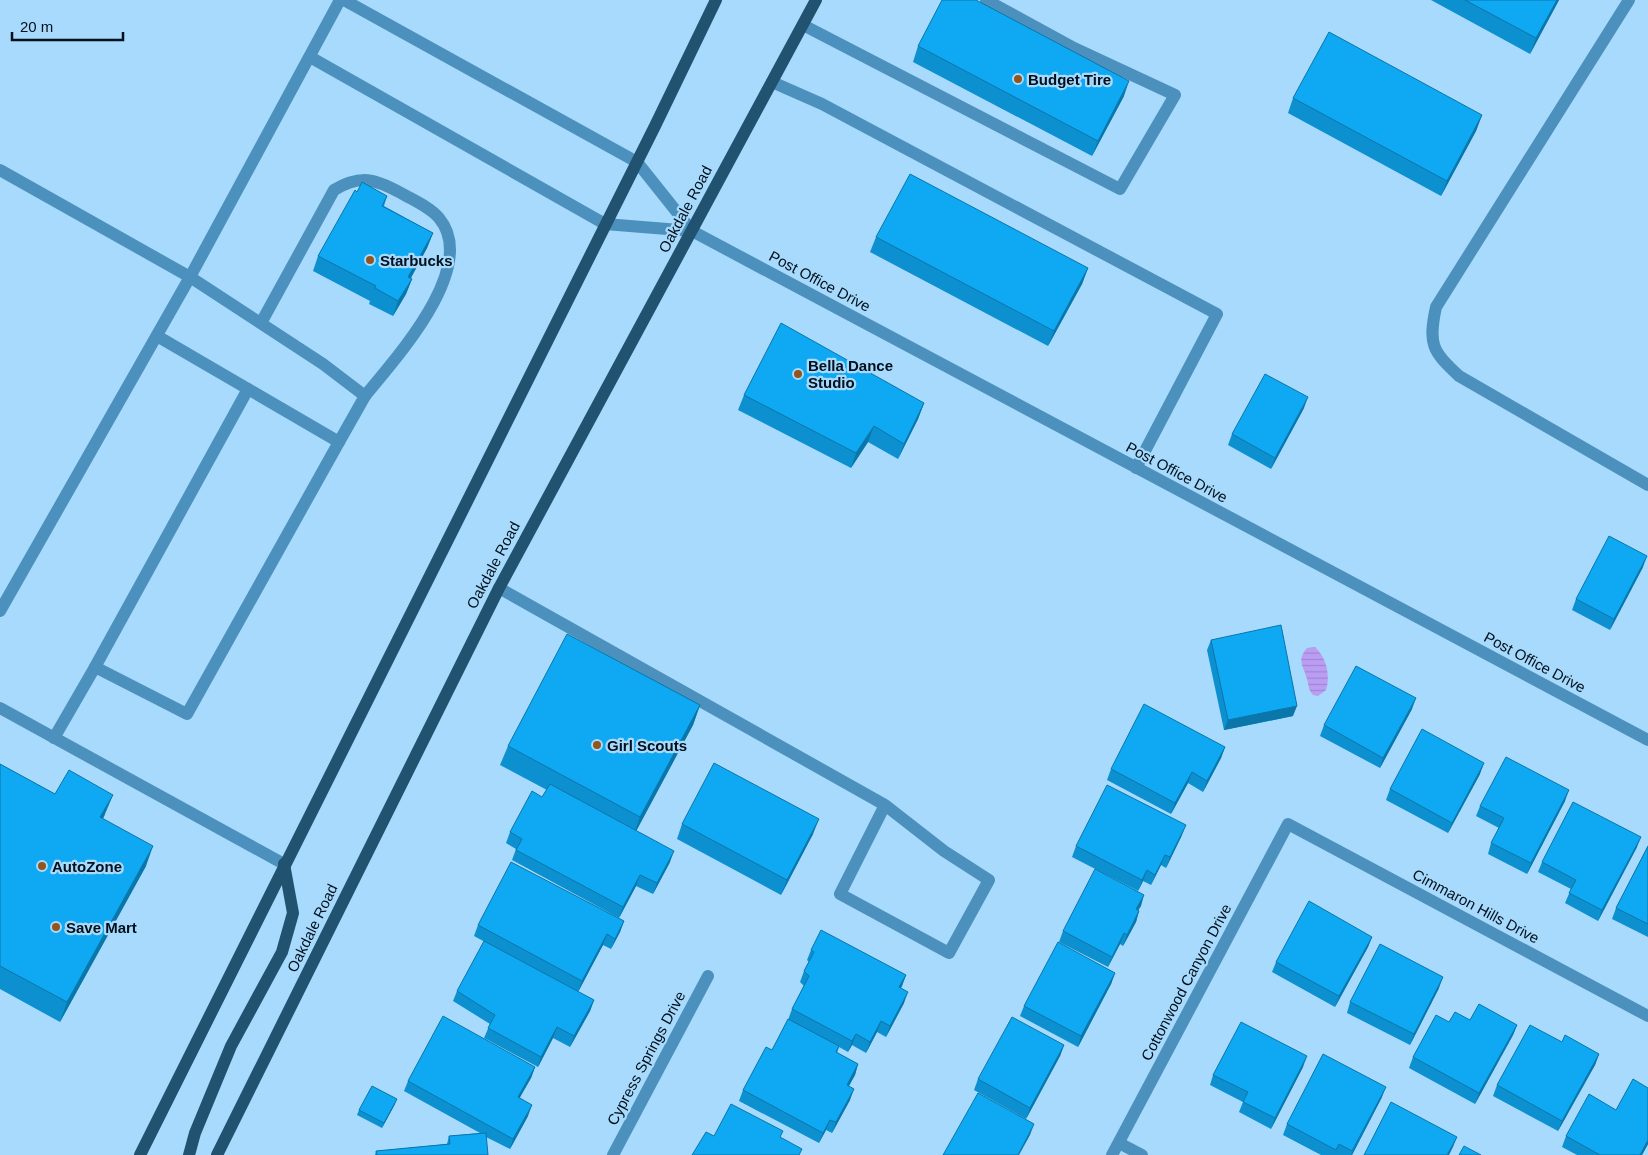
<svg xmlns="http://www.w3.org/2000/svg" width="1648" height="1155" viewBox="0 0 1648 1155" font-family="Helvetica,sans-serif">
<defs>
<pattern id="water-rules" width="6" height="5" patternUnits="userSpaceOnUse" patternTransform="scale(1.25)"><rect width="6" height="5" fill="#bb9ef4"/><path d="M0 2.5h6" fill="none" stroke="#9f87d1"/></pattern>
</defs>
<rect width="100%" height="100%" fill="#a7dafd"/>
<path fill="url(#water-rules)" d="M1315 647C1326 657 1331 676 1326 690L1318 696 1313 695C1308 689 1309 686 1307 679 1304 666 1296 661 1307 648Z"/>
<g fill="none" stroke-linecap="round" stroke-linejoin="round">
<g stroke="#4c91bd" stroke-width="12">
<polyline points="344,0 637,162 692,231"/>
<path d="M1629 0 1436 307C1428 344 1432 351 1459 376L1648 485"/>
<polyline points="803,25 1120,189 1175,95 1074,48 986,0"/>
<polyline points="310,57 605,224 692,231 1648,740"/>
<polyline points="772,82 822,104 1217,314 1136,468"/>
<polyline points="0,170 190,277 340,0"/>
<path d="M261 323 334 190C361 174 375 179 401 193 413 200 430 207 439 218 480 267 395 359 365 396"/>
<polyline points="499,588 885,805 944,851 989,880 949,953 840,894 885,805"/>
<polyline points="0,611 190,277 323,364 365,396 339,442"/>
<polyline points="95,667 248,389"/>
<polyline points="0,708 284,864"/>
<polyline points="54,738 95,667 187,714 339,442 157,336"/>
<polyline points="1119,1143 1142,1155"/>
<polyline points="613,1155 708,976"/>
<polyline points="1112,1155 1288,824 1648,1016"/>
</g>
<g stroke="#215270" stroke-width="12">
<polyline points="140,1155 655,126 716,0"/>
<polyline points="189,1155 195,1133 231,1046 282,952 293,913 284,864"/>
<polyline points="217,1155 499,588 816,0"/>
</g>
</g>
<g fill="#0d90d0">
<polygon points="1431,0 1559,0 1530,54"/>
<polygon points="918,46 1124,96 1092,156 913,62"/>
<polygon points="1293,98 1482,115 1476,131 1441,196 1288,113"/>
<polygon points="357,192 387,196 384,206 433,233 427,248 411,278 412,279 406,294 393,316 369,304 370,301 313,271 318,256"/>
<polygon points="876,237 1088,268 1082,284 1048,346 870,252"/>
<polygon points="744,395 924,403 918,419 898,459 868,442 851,468 738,410"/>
<polygon points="1304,408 1271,469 1228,445 1232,434"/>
<polygon points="1643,567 1610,630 1572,610 1576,599"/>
<polygon points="1211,640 1293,716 1224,730 1207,650"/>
<polygon points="700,705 693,725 636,831 670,862 653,894 636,886 619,918 512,860 516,849 506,843 510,832 542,797 547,790 500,765 508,746"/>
<polygon points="1412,709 1380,768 1320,736 1324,725"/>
<polygon points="1225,747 1221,758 1203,792 1188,783 1171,814 1107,780 1111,769"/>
<polygon points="0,764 55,794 105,814 103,819 146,866 60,1022 0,989"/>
<polygon points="1480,774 1448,833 1386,800 1390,789"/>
<polygon points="1565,801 1527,874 1488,854 1491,843 1499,828 1476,816 1480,806"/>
<polygon points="682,824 813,834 781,895 677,839"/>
<polygon points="1182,835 1166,868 1161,865 1151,885 1143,881 1138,891 1072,857 1076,846"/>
<polygon points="1648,846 1648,937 1612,919 1616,908"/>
<polygon points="1637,847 1598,921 1565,903 1571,889 1538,872 1542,862"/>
<polygon points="1141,906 1138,910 1139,911 1136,922 1123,946 1120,944 1108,967 1059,942 1063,931"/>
<polygon points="624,921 620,932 611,949 603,945 578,992 474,936 478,925"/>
<polygon points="1372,937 1368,947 1335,1007 1272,972 1276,962"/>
<polygon points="811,950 906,975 901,988 904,1003 886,1037 877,1032 866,1053 852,1045 848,1052 839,1047 837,1053 858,1064 855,1075 849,1086 850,1100 832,1133 826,1130 819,1143 739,1101 743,1090 772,1050 788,1020 792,1009 804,986 800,982 804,971 809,962 807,960"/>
<polygon points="1115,973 1111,984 1078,1047 1020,1016 1024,1006"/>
<polygon points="1439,988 1410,1045 1347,1013 1350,1002"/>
<polygon points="457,991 594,1000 590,1011 570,1047 553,1038 538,1067 484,1038 490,1024 453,1001"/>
<polygon points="1470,1020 1517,1025 1513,1035 1475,1104 1409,1068 1413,1057 1449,1022"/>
<polygon points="1562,1042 1599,1054 1595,1065 1558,1131 1493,1096 1497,1085"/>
<polygon points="1064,1045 1060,1056 1026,1119 974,1090 978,1079"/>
<polygon points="535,1067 531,1078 519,1098 528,1116 510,1149 486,1137 488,1155 375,1155 376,1151 447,1144 449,1136 480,1133 404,1091 408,1081"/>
<polygon points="1303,1067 1271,1129 1239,1112 1243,1102 1210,1085 1213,1075"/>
<polygon points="1382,1097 1352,1155 1321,1155 1283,1135 1287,1124"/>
<polygon points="395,1104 382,1128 357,1115 359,1110"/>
<polygon points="1616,1110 1648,1144 1642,1155 1577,1155 1562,1147 1566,1136"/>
</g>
<g fill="#0a76a9">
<polygon points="1557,0 1559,0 1530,54 1536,38"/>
<polygon points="1129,81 1124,96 1092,156 1098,141"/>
<polygon points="1482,115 1476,131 1441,196 1447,181"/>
<polygon points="433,233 427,248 403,292 408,277"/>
<polygon points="1088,268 1082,284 1048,346 1054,331"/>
<polygon points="412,279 406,294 393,316 398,301"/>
<polygon points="1308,397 1304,408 1271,469 1275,458"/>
<polygon points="924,403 918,419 898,459 904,444"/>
<polygon points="874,426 868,442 851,468 856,453"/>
<polygon points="1647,556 1643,567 1610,630 1614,619"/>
<polygon points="1416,698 1412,709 1380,768 1383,758"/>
<polygon points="700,705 693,725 633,837 640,817"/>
<polygon points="1297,706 1293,716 1224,730 1228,720"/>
<polygon points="1225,747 1221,758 1203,792 1207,781"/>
<polygon points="1484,763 1480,774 1448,833 1452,823"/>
<polygon points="1192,772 1188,783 1171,814 1175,803"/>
<polygon points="1569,790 1565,801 1527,874 1531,863"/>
<polygon points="113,795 105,814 93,837 100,817"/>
<polygon points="819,819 813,834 781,895 787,880"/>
<polygon points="1186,825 1182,835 1166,868 1170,857"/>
<polygon points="1641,837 1637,847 1598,921 1602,910"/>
<polygon points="153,846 146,866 60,1022 67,1002"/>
<polygon points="674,851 670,862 653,894 657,883"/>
<polygon points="1165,855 1161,865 1151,885 1155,875"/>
<polygon points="1147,870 1143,881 1138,891 1142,880"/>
<polygon points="640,875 636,886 619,918 623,907"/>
<polygon points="1144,895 1141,906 1132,920 1136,909"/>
<polygon points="1139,911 1136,922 1123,946 1127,935"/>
<polygon points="624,921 620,932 611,949 615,939"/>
<polygon points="1124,933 1120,944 1108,967 1112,957"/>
<polygon points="607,934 603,945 578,992 582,981"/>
<polygon points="1372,937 1368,947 1335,1007 1339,996"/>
<polygon points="1115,973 1111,984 1078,1047 1081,1036"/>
<polygon points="906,975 902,986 895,998 899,987"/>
<polygon points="1443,977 1439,988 1410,1045 1414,1034"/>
<polygon points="908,992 904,1003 886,1037 890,1026"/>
<polygon points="594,1000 590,1011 570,1047 574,1036"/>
<polygon points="881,1021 877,1032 866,1053 870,1042"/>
<polygon points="1517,1025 1513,1035 1475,1104 1479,1093"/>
<polygon points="557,1027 553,1038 538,1067 541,1057"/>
<polygon points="856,1034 852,1045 848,1052 852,1041"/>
<polygon points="1064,1045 1060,1056 1026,1119 1030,1108"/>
<polygon points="1599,1054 1595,1065 1558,1131 1562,1121"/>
<polygon points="1307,1056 1303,1067 1271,1129 1275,1118"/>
<polygon points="858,1064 855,1075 843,1096 847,1085"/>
<polygon points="535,1067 531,1078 514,1108 518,1097"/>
<polygon points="1386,1087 1382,1097 1352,1155 1351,1155"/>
<polygon points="854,1089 850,1100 832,1133 836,1122"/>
<polygon points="397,1099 395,1104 382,1128 384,1123"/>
<polygon points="532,1105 528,1116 510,1149 513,1139"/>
<polygon points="830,1120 826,1130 819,1143 823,1133"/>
<polygon points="1034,1124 1030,1135 1019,1155 1018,1155"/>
<polygon points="1457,1137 1453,1147 1449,1155 1447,1155"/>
<polygon points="1648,1140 1648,1144 1642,1155 1640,1155"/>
</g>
<g fill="#0fa8f2" stroke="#0a76a9">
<polygon points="942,0 976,0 1129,81 1098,141 918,46"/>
<polygon points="1465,0 1557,0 1536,38"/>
<polygon points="1329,32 1482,115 1447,181 1293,98"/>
<polygon points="910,174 1088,268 1054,331 876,237"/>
<polygon points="362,182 387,196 382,206 433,233 408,277 412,279 398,301 375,288 376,286 318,256 355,190 357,192"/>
<polygon points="781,323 924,403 904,444 874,426 856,453 744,395"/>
<polygon points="1265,374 1308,397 1275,458 1232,434"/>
<polygon points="1609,536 1647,556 1614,619 1576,599"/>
<polygon points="1281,625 1297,706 1228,720 1211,640"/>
<polygon points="567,634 700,705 640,817 508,746"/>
<polygon points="1356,666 1416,698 1383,758 1324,725"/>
<polygon points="1144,704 1225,747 1207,781 1192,772 1175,803 1111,769"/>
<polygon points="1422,729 1484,763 1452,823 1390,789"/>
<polygon points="1506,757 1569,790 1531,863 1491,843 1504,818 1480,806"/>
<polygon points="714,763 819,819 787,880 682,824"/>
<polygon points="0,764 55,794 69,770 113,795 100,817 153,846 67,1002 0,966"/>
<polygon points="550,784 674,851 657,883 640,875 623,907 516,850 522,839 510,832 532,791 542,797"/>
<polygon points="1107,785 1186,825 1170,857 1165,855 1155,875 1147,870 1142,880 1076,846"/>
<polygon points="1573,802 1641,837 1602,910 1569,893 1576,880 1542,862"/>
<polygon points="1648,846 1648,924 1616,908"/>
<polygon points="511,862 624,921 615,939 607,934 582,981 478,925"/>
<polygon points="1095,869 1144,895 1136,909 1139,911 1127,935 1124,933 1112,957 1063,931"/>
<polygon points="1309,901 1372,937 1339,996 1276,962"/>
<polygon points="821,930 906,975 899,987 908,992 890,1026 881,1021 870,1042 856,1034 852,1041 792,1009 809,976 804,971 814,952 811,950"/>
<polygon points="484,941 594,1000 574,1036 557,1027 541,1057 488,1028 495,1015 457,991"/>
<polygon points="1058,942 1115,973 1081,1036 1024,1006"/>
<polygon points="1380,944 1443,977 1414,1034 1350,1002"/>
<polygon points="1479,1004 1517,1025 1479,1093 1413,1057 1436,1015 1449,1022 1455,1012 1470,1020"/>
<polygon points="443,1016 535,1067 518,1097 532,1105 513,1139 408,1081"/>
<polygon points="1012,1017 1064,1045 1030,1108 978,1079"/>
<polygon points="788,1019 839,1046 836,1052 858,1064 847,1085 854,1089 836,1122 830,1120 823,1133 743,1090 766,1047 772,1050"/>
<polygon points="1241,1022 1307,1056 1275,1118 1243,1102 1248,1092 1213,1075"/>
<polygon points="1530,1025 1562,1042 1565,1035 1599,1054 1562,1121 1497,1085"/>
<polygon points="1323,1054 1386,1087 1352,1151 1339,1144 1336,1150 1287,1124"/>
<polygon points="1633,1079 1648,1088 1648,1140 1640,1155 1600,1155 1566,1136 1589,1094 1616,1110"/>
<polygon points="372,1086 397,1099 384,1123 359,1110"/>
<polygon points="978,1093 1034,1124 1018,1155 943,1155"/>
<polygon points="1391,1102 1457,1137 1447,1155 1364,1155"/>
<polygon points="731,1104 783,1131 780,1137 802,1149 799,1155 692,1155 706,1132 714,1136"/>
<polygon points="486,1133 488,1155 377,1155 376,1151 450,1144 449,1136"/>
<polygon points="1464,1146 1481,1155 1459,1155"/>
</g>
<g fill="#93551b" stroke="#a7dafd" stroke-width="2">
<circle cx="1018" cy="79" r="5"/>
<circle cx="370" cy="260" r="5"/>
<circle cx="798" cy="374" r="5"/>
<circle cx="597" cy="745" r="5"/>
<circle cx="42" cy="866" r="5"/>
<circle cx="56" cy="927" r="5"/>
</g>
<g text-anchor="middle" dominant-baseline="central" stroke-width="4.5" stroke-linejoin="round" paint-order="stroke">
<g font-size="15" font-weight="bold" fill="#00101c" stroke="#a7dafd" text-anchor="start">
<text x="1028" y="79">Budget Tire</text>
<text x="380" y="260">Starbucks</text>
<text x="808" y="365">Bella Dance<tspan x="808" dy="17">Studio</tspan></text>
<text x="607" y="745">Girl Scouts</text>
<text x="52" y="866">AutoZone</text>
<text x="66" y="927">Save Mart</text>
</g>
<g font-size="15" fill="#00101c" stroke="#a7dafd">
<text transform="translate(685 209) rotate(-62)">Oakdale Road</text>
<text transform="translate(820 281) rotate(28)">Post Office Drive</text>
<text transform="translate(1177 472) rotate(28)">Post Office Drive</text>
<text transform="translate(493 565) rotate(-62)">Oakdale Road</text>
<text transform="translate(1535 662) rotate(28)">Post Office Drive</text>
<text transform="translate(1476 906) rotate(28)">Cimmaron Hills Drive</text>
<text transform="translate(312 928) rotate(-64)">Oakdale Road</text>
<text transform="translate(1186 982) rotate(-62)">Cottonwood Canyon Drive</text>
<text transform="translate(646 1058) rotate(-62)">Cypress Springs Drive</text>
</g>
</g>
<path d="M12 32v8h111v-8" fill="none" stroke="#00101c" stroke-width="2.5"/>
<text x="20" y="32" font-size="15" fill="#00101c" stroke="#a7dafd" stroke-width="4" paint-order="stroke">20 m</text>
</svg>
